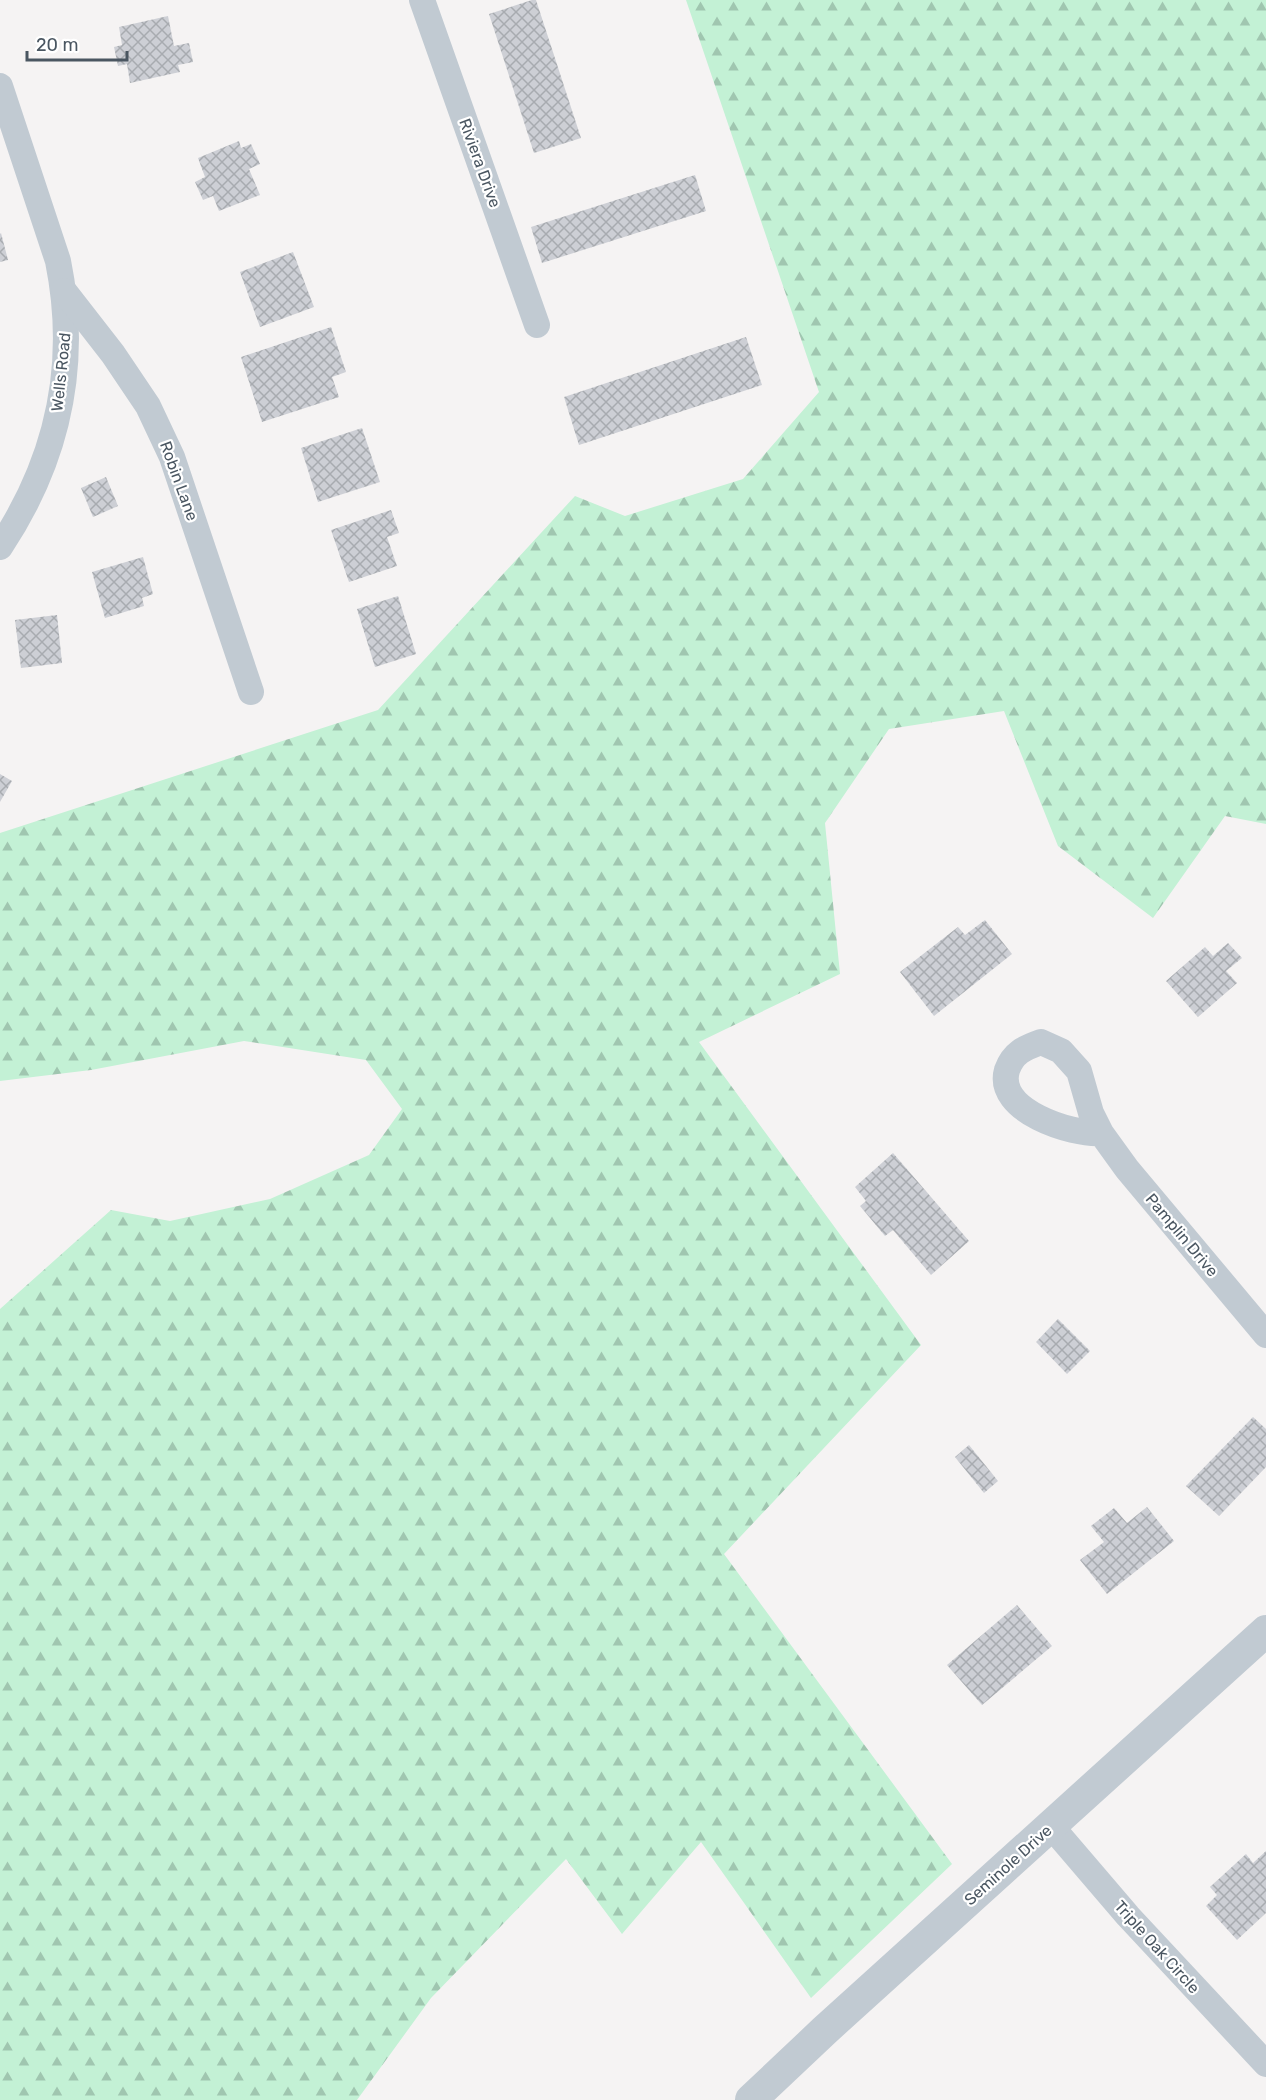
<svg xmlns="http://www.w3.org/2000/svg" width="1266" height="2100" viewBox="0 0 1266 2100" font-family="Rubik,sans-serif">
<defs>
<pattern id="forest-firs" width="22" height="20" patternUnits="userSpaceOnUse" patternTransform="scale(1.5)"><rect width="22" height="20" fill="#c3f1d5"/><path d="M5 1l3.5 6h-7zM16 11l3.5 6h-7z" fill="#a0c6b0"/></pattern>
<pattern id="building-cross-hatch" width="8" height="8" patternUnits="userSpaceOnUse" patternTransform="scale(1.5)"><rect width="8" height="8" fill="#cdcfd5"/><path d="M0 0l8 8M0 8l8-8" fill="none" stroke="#a8abb0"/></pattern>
</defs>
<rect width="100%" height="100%" fill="#f5f3f3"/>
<polygon fill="url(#forest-firs)" points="686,0 1266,0 1266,824 1225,816 1153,918 1058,846 1004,711 889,729 825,823 840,974 699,1042 921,1345 724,1554 952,1864 811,1998 701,1842 622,1934 566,1859 431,1998 357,2100 0,2100 0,1309 111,1210 170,1221 270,1199 369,1155 402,1109 366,1060 244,1041 91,1070 0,1081 0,833 378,710 575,496 625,516 743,479 819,392"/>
<g fill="url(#building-cross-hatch)">
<polygon points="532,0 536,0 581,138 534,153 489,14"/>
<polygon points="168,16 174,46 189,43 193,62 178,65 180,72 130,83 127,64 118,66 114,47 122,45 119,27"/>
<polygon points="239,141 241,148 251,144 260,164 249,169 260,195 219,211 213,196 203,200 195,182 205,177 198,158"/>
<polygon points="695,175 706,211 542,263 531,227"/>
<polygon points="1,233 8,260 0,262 0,234"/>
<polygon points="293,252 314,307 260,327 240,272"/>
<polygon points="331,327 346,372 332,377 339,397 262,422 241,357"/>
<polygon points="746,337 762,385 579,445 564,397"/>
<polygon points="362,428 380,482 318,502 301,448"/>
<polygon points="106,477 118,506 93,517 81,488"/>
<polygon points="391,510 399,533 387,537 397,566 349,582 331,530"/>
<polygon points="143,557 153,594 142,598 144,606 105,618 92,572"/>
<polygon points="398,596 416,654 375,667 357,609"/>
<polygon points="57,615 62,663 21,668 15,620"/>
<polygon points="0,774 12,781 0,802"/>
<polygon points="985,920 1012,954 934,1016 900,972 958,927 965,935"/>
<polygon points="1228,943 1242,958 1226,971 1237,983 1198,1017 1166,981 1205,947 1213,956"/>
<polygon points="893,1153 969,1241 931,1275 893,1230 885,1236 860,1206 866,1201 855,1187"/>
<polygon points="1058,1319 1090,1351 1067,1374 1036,1342"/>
<polygon points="1253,1417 1266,1429 1266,1467 1219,1516 1186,1486"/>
<polygon points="969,1445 998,1481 984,1493 955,1457"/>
<polygon points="1147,1507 1174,1541 1107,1594 1080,1560 1104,1542 1091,1526 1114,1508 1127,1523"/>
<polygon points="1017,1605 1052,1646 982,1705 947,1665"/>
<polygon points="1266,1851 1266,1913 1237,1940 1206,1906 1217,1895 1210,1887 1246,1854 1253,1863"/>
</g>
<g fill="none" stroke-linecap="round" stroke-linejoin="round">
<g stroke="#c1cad2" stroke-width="26">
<polyline points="422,0 537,325"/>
<path d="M0 86 58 261C79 365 58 460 0 547"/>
<polyline points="64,291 113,354 148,406 172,457 251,692"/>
<path d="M1101 1133C1072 1135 995 1111 1007 1070 1013 1053 1024 1048 1041 1042L1061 1051 1079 1071 1091 1113 1101 1133 1127 1169 1266 1335"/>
<polyline points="1051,1826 1128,1916 1266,2064"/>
</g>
<polyline stroke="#c1cad2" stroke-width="32" points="751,2100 824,2031 1266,1631"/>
</g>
<g text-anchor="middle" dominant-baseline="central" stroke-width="4.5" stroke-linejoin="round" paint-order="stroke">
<g font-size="16" fill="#4a5661" stroke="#fff">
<text transform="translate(480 163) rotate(70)">Riviera Drive</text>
<text transform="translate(61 372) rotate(-84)">Wells Road</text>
<text transform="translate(179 481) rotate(70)">Robin Lane</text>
<text transform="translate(1182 1235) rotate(50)">Pamplin Drive</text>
<text transform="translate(1008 1865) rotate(-42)">Seminole Drive</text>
<text transform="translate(1157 1947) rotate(48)">Triple Oak Circle</text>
</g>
</g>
<path d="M27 51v9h100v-9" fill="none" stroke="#4a5661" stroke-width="3"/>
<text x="36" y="51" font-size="18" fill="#4a5661" stroke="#ffffff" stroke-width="4.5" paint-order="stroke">20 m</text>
</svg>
